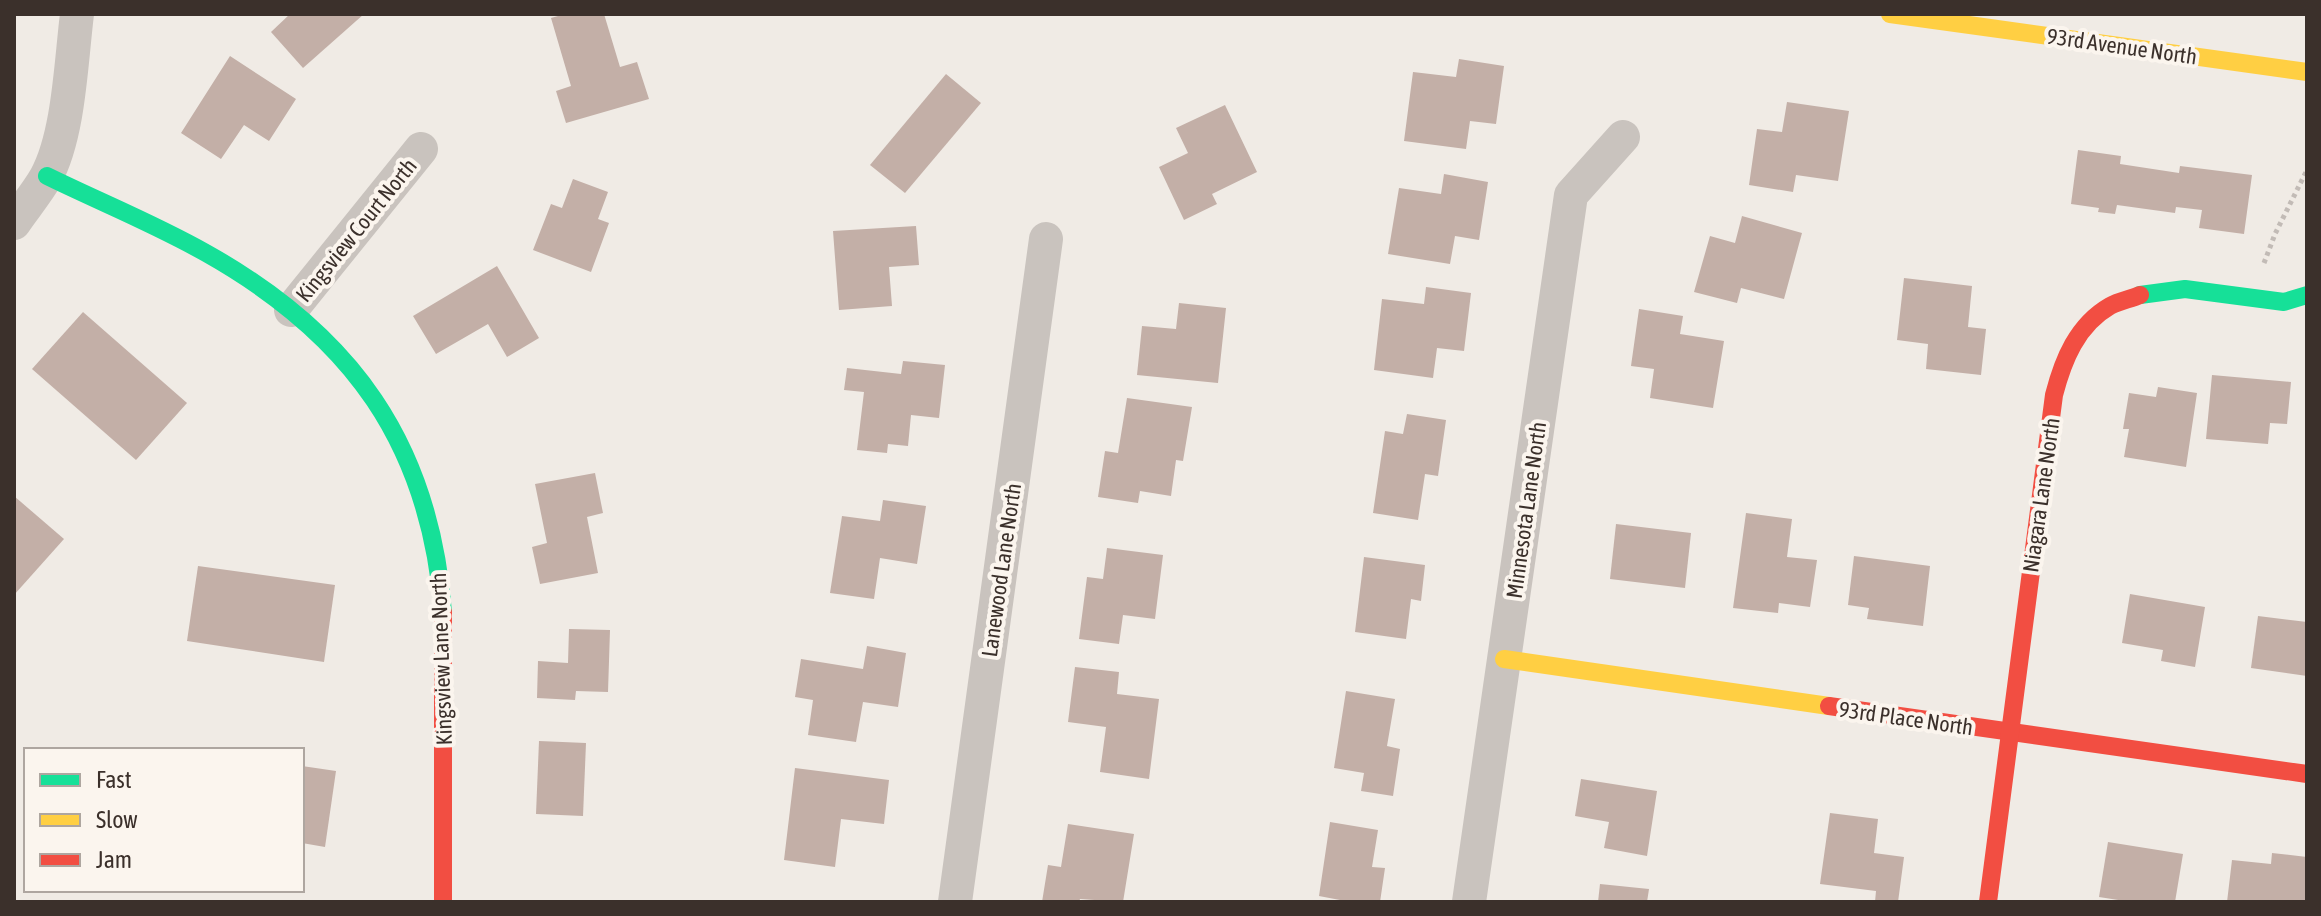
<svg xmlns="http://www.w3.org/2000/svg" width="2321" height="916" viewBox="0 0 2321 916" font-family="'Asap Condensed',sans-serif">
<rect width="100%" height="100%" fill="#f0ebe5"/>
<g fill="#c3afa7">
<polygon points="290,14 364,14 303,68 271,32"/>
<polygon points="565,14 604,14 620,67 637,62 649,99 566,123 556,91 571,86 551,18"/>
<polygon points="230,56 296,99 269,141 244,125 221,159 181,133"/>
<polygon points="1459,59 1504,66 1496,124 1470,121 1466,149 1404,141 1413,72 1456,77"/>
<polygon points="946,74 981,103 905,193 870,165"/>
<polygon points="1787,102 1849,111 1838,181 1796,175 1793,192 1749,185 1757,129 1782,132"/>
<polygon points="1225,105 1257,172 1212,194 1217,204 1184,220 1159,167 1188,153 1176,128"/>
<polygon points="2078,150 2121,156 2120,164 2179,173 2180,166 2252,175 2244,234 2199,228 2202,210 2176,207 2175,213 2117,205 2115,214 2098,212 2099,208 2071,204"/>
<polygon points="1444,174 1488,182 1479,240 1455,236 1450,264 1388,254 1399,188 1441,194"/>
<polygon points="573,179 608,192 598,219 609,223 591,272 533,250 551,204 562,208"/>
<polygon points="1742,216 1802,233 1784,299 1741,288 1737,303 1694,292 1710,236 1735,243"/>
<polygon points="916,226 919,265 889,267 892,306 839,310 833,231"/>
<polygon points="497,266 539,338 507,357 488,324 436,354 413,316"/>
<polygon points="1904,278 1972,286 1968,327 1986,329 1981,375 1926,369 1928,344 1897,340"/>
<polygon points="1426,287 1471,293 1464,351 1437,348 1433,378 1374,370 1382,299 1424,304"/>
<polygon points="1179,303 1226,308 1218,383 1137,375 1142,326 1176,329"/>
<polygon points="1639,309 1683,316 1680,334 1724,341 1713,408 1650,398 1654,369 1631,366"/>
<polygon points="83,312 187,403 136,460 32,369"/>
<polygon points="903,361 945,365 939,418 911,415 908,446 888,444 887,453 857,450 864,392 844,390 847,368 901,374"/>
<polygon points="2212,375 2291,382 2287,424 2270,423 2268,444 2206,439"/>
<polygon points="2158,387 2197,393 2186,467 2124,457 2129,429 2123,429 2129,393 2156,397"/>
<polygon points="1127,398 1192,407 1183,461 1176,460 1171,496 1140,491 1138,503 1098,497 1105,451 1118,453"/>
<polygon points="1407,414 1446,420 1438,476 1425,474 1418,520 1373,513 1385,431 1403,434"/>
<polygon points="595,473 603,513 587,517 598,573 540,584 532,547 547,543 535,484"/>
<polygon points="14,496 64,539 14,595"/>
<polygon points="883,500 926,506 917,564 880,558 874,599 830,593 842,516 880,521"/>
<polygon points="1746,513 1792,519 1787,557 1817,560 1810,607 1779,603 1778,613 1733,608"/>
<polygon points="1616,524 1691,533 1685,588 1610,579"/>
<polygon points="1107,548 1163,555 1155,619 1123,615 1119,644 1079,639 1087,577 1103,579"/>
<polygon points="1854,556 1930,566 1923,626 1867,619 1869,608 1848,605"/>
<polygon points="1364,557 1425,565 1421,601 1411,599 1406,639 1355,632"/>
<polygon points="198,566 335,585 324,662 187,641"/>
<polygon points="2130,594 2205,607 2195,667 2161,661 2163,650 2122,643"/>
<polygon points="2258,616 2307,622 2307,676 2251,668"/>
<polygon points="569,629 610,630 608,692 576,691 575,700 537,698 538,661 568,663"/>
<polygon points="867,646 906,653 898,707 863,702 856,742 808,735 813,700 795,697 801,659 863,669"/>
<polygon points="1075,667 1119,672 1117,694 1159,699 1149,779 1100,772 1106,727 1068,722"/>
<polygon points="1346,691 1395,699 1387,746 1400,749 1393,796 1361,791 1364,773 1334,768"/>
<polygon points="539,741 586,743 583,816 536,814"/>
<polygon points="302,766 336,771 325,847 302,843"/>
<polygon points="795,768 889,780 884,824 841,819 835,867 784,860"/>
<polygon points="1581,779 1657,791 1647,856 1604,848 1609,822 1575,816"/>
<polygon points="1830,813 1878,819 1874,853 1904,857 1898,902 1875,902 1876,891 1820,884"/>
<polygon points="1330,822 1378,830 1372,867 1385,868 1380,902 1340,902 1340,900 1319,896"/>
<polygon points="1068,824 1134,834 1123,902 1080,899 1079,902 1042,902 1048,865 1061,867"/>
<polygon points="2108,842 2183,854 2175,902 2131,902 2099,897"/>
<polygon points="2272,853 2307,857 2307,902 2227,902 2232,860 2271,864"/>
<polygon points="1600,884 1649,889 1647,902 1598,902"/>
</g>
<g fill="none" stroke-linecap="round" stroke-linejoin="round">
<polyline stroke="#c2bbb6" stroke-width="5" stroke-dasharray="4 4" stroke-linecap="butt" points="2264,263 2275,234 2307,170"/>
<g stroke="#c9c3be" stroke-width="34">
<path d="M14 223C24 208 37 193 46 177 69 135 71 62 77 14"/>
<polyline points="291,310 421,149"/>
<polyline points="955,902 1046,239"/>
<polyline points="1469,902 1571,195 1623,137"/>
</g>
<g stroke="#16e098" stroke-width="18">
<path d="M47 176C100 202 155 224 206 253 352 335 430 444 443 612"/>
<polyline points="2140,295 2185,289 2284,302 2307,295"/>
</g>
<g stroke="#ffcf43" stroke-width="18">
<polyline points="1890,14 2307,72"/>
<polyline points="1504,659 1829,706"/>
</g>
<g stroke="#f24e42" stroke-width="18">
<polyline points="443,612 443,902"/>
<polyline points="1829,706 2307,774"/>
<path d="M1988 902 2054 395C2063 360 2077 325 2110 306 2119 301 2131 299 2140 295"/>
</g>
</g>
<g text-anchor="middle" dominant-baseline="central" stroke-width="8" stroke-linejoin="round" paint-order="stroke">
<g font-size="22" fill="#3b302b" stroke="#fbf5ee">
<text transform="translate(2122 46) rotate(8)">93rd Avenue North</text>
<text transform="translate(356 230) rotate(-51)">Kingsview Court North</text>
<text transform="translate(2041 495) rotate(-82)">Niagara Lane North</text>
<text transform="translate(1526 510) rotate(-82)">Minnesota Lane North</text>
<text transform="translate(1001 570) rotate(-82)">Lanewood Lane North</text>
<text transform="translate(441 659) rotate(-92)">Kingsview Lane North</text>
<text transform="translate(1906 718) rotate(8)">93rd Place North</text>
</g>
</g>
<rect width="2321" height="916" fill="none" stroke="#3b302b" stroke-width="32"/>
<rect x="24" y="748" width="280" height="144" fill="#fbf5ee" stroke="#aea6a0" stroke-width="2"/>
<rect x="40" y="774" width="40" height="12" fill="#16e098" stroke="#aea6a0" stroke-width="2"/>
<text x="96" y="788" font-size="24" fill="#3b302b">Fast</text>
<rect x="40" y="814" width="40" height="12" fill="#ffcf43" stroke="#aea6a0" stroke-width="2"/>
<text x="96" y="828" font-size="24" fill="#3b302b">Slow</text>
<rect x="40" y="854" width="40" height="12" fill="#f24e42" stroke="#aea6a0" stroke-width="2"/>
<text x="96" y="868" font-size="24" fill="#3b302b">Jam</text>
</svg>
